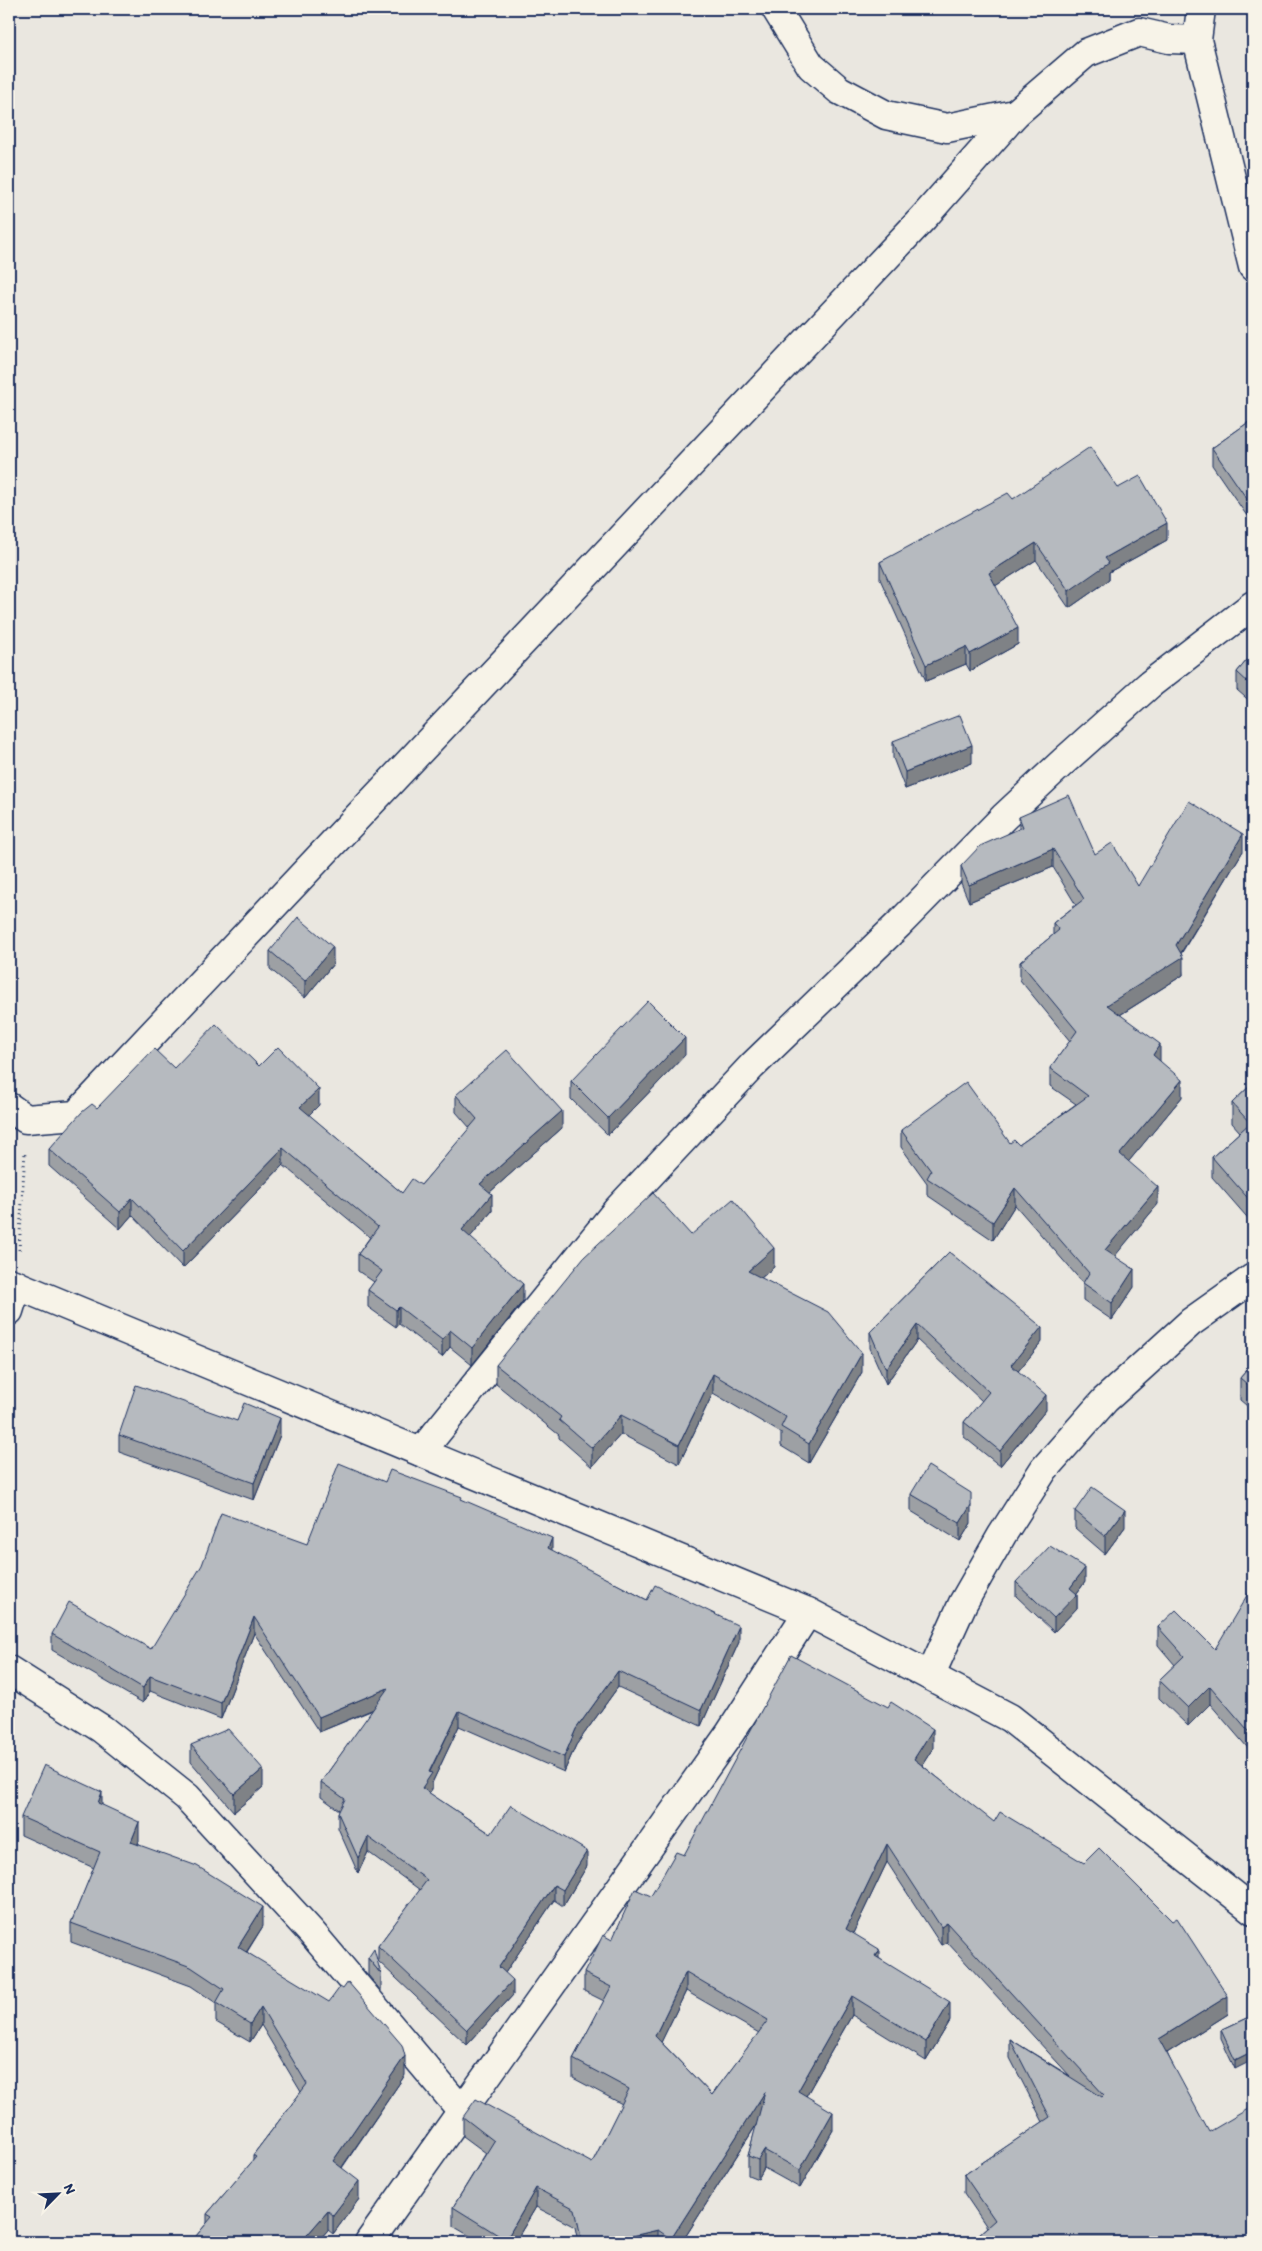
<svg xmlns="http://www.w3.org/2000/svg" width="1262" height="2251" viewBox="0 0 1262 2251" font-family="Itim,sans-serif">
<rect width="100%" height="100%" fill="#eae7e0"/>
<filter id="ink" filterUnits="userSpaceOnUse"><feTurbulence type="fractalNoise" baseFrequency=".02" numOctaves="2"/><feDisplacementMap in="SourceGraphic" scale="10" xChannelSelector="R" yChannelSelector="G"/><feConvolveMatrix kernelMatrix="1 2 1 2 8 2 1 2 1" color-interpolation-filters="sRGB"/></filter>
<g filter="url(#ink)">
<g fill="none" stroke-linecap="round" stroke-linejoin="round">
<defs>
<g id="street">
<polyline points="776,9 811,66 839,90 886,115 947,128 1015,114"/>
<polyline points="1201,9 1197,40 1253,267"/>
<polyline points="9,1107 26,1119 76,1115 924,217 1015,114 1086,53 1139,32 1169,39 1197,40"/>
<polyline points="9,1311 17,1285"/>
<polyline points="421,1452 617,1210 752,1066 899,924 1004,817 1064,761 1149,685 1253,605"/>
<polyline points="9,1670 102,1729 187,1797 312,1933 462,2111"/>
<polyline points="930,1676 963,1603 1002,1535 1044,1469 1105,1400 1191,1322 1253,1278"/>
<polyline points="369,2242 730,1733 808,1612"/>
</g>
<polyline id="secondary" points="9,1282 808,1612 1010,1718 1253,1910"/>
</defs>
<use href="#street" stroke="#1b2f5e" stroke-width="31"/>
<use href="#secondary" stroke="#1b2f5e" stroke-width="31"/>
<polyline stroke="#1b2f5e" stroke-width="3" stroke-dasharray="1 4" stroke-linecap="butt" points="19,1250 25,1152"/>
<use href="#street" stroke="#f7f3e8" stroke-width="28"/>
<use href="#secondary" stroke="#f7f3e8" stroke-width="28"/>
</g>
<g fill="#9da0a4" stroke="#1b2f5e" fill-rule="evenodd">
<polygon points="1253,419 1247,516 1212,465 1212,448"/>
<polygon points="1118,488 1167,540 1109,572 1109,580 1069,608 1036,560 995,586 1018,644 970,671 966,664 926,681 880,579 880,562 1013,499"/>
<polygon points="1253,653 1253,704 1237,690 1237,672"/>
<polygon points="893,741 972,763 905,789 893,758"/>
<polygon points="1019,817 1095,854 1138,886 1243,851 1181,954 1183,975 1120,1015 1160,1061 1182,1097 1128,1162 1158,1204 1114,1256 1134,1287 1112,1320 1083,1300 1083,1283 1015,1205 993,1240 927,1195 927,1183 901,1147 901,1130 1010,1143 1019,1145 1076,1104 1050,1086 1050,1068 1070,1041 1020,980 1020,962 1053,935 1053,923 1076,905 1053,867 969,902 961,883 961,866 1019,829"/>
<polygon points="270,951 333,964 305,998 270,969"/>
<polygon points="685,1055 608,1135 571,1099 571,1081"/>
<polygon points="259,1066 319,1105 309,1115 402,1193 421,1185 470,1128 456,1112 456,1095 562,1128 490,1192 492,1211 470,1237 523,1301 472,1365 450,1347 442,1357 399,1324 396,1327 368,1307 368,1290 374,1282 358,1271 358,1254 370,1237 283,1165 183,1268 132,1215 120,1229 49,1166 49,1149 97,1108 174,1068"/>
<polygon points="1253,1083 1253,1224 1212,1177 1212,1157 1240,1132 1232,1123 1232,1103"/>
<polygon points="691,1235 774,1267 761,1278 862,1372 809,1463 781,1446 781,1433 713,1393 679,1464 621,1434 592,1467 559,1438 559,1435 496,1384 496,1365"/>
<polygon points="949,1252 1042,1342 1018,1371 1046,1410 1000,1466 964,1437 964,1422 982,1401 917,1340 886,1384 870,1348 870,1332"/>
<polygon points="1253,1363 1253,1411 1240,1400 1240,1378"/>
<polygon points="237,1421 280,1435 254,1500 119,1452 119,1435"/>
<polygon points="385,1482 462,1500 552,1551 647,1600 739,1642 701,1726 618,1687 576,1745 564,1772 459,1726 432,1783 432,1789 429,1793 491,1834 587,1866 563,1906 554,1900 505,1973 513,1995 467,2045 378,1961 378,1946 420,1890 368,1852 358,1873 338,1828 338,1813 339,1810 321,1797 321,1782 373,1710 319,1732 254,1633 221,1719 150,1691 143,1703 52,1650 52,1634 151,1649 307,1544"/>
<polygon points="911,1494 971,1523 960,1541 911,1511"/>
<polygon points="1075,1511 1125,1527 1105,1554 1075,1528"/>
<polygon points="1016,1582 1085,1582 1077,1593 1077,1608 1054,1632 1016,1596"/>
<polygon points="1253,1594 1253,1754 1210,1704 1188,1726 1159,1698 1159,1680 1175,1665 1158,1645 1158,1627 1215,1649"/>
<polygon points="191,1745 263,1787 234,1812 191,1762"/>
<path d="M933 1748 922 1765 1228 2014 1167 2053 1253 2242H970L987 2227 964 2193V2175L1043 2122 1010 2058V2039L1070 2076 947 1942 941 1945 887 1862 853 1933 879 1958 950 2021 926 2061 852 2015 806 2096 833 2130 800 2188 764 2168 758 2179 748 2175V2156L757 2124 682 2242H578L575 2227 536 2207 515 2242H480L453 2226V2207L486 2153 463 2136V2117L592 2163 622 2104 573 2078V2059L604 2001 584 1991V1973L651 1896 684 1855ZM686 1991 759 2033 712 2095 661 2042Z"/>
<polygon points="102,1805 139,1841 138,1844 263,1926 247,1952 405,2075 342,2168 359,2199 333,2234 328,2230 317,2242 191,2242 207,2223 207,2214 253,2161 253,2155 301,2092 261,2025 250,2042 216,2022 216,2003 191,1986 71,1942 71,1923 94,1868 21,1835 21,1817"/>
<polygon points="368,1958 381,1974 381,1991 368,1975"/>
<polygon points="1253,2015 1235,2069 1221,2039 1221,2030"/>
</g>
<g fill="#7f8286" stroke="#1b2f5e">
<polygon points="1253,495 1253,512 1247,516 1247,499"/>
<polygon points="1167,523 1167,540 1109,572 1109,580 1069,608 1069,591 1105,558"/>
<polygon points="1036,543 1036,560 989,590 989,573"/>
<polygon points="1018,628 1018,644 970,671 970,654"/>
<polygon points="966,647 966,664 926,681 926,665"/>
<polygon points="972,745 972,763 905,789 905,772"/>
<polygon points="1243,834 1243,851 1176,961 1183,957 1183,975 1107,1023 1107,1005 1176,945"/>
<polygon points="1053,849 1053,867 969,902 969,885"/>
<polygon points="333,947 333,964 305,998 305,981"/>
<polygon points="685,1038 685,1055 608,1135 608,1118"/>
<polygon points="1160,1044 1160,1062 1153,1055"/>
<polygon points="1182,1080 1182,1097 1120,1172 1120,1154"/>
<polygon points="319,1089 319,1105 300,1124 300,1107"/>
<polygon points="562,1111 562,1128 480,1201 480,1184"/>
<polygon points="283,1148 283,1165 183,1268 183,1251"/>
<polygon points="1158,1187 1158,1204 1105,1268 1105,1250"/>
<polygon points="1015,1188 1015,1205 993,1240 993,1222"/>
<polygon points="492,1194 492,1211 462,1247 462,1230"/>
<polygon points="132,1198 132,1215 120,1229 120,1212"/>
<polygon points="774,1248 774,1267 748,1289 748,1271"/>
<polygon points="1134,1269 1134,1287 1112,1320 1112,1303"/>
<polygon points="523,1284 523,1301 472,1365 472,1348"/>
<polygon points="399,1307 399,1324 396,1327 396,1310"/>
<polygon points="917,1325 917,1340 886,1384 886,1369"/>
<polygon points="1042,1327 1042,1342 1011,1380 1011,1365"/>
<polygon points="450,1330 450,1347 442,1357 442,1340"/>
<polygon points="862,1353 862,1372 809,1463 809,1444"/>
<polygon points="713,1374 713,1393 679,1464 679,1445"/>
<polygon points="1046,1395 1046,1410 1000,1466 1000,1451"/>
<polygon points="621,1415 621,1434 592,1467 592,1448"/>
<polygon points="280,1418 280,1435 254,1500 254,1483"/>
<polygon points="971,1505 971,1523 960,1541 960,1523"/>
<polygon points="1125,1510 1125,1527 1105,1554 1105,1536"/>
<polygon points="552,1538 552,1553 548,1548"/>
<polygon points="1085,1568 1085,1582 1074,1597 1077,1594 1077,1608 1054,1632 1054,1618 1070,1588"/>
<polygon points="254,1617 254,1633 221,1719 221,1703"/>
<polygon points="739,1626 739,1642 701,1726 701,1710"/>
<polygon points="618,1671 618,1687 576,1745 564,1772 564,1757 576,1729"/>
<polygon points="150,1676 150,1691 143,1703 143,1688"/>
<polygon points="1210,1686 1210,1704 1188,1726 1188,1708"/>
<polygon points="388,1688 388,1703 319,1732 319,1717"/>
<polygon points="459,1711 459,1726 432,1783 432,1789 422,1803 422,1788"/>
<polygon points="933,1729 933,1748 914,1778 914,1759"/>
<polygon points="263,1769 263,1787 234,1812 234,1794"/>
<polygon points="102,1792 102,1811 98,1803"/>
<polygon points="139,1822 139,1841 131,1861 131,1842"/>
<polygon points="368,1837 368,1852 358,1873 358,1858"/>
<polygon points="887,1844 887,1862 846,1948 846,1929"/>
<polygon points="587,1851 587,1866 563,1906 563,1890"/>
<polygon points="554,1885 554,1900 499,1982 499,1967"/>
<polygon points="263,1907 263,1926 238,1965 238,1947"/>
<polygon points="947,1923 947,1942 941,1945 941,1927"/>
<polygon points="879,1949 879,1967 875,1956"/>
<polygon points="686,1972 686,1991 655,2055 655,2036"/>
<polygon points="513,1980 513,1995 467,2045 467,2030"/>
<polygon points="852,1996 852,2015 798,2110 798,2091"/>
<polygon points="1228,1996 1228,2014 1159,2058 1159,2039"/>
<polygon points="950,2002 950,2021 926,2061 926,2042"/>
<polygon points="261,2007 261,2025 250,2042 250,2024"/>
<polygon points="1253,2051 1253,2060 1235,2069 1235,2060"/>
<polygon points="405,2056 405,2075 333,2180 333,2161"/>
<polygon points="765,2092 765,2111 682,2242 671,2242 671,2239"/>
<polygon points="833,2112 833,2130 800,2188 800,2170"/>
<polygon points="764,2150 764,2168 758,2179 758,2160"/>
<polygon points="359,2181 359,2199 333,2234 333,2215"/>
<polygon points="536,2188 536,2207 515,2242 506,2242 506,2240"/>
<polygon points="328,2211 328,2230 317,2242 301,2242"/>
<polygon points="658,2230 658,2242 607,2242"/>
<polygon points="1159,2236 1159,2242 1146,2242"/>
<polygon points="1218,2239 1218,2242 1211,2242"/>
</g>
<g fill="#b6babf" stroke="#1b2f5e" fill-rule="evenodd">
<polygon points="1253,419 1253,495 1247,499 1212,448"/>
<polygon points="1090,447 1118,488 1140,476 1167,523 1105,558 1109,563 1069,591 1036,543 989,573 1018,628 970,654 966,647 926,665 880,562 1008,493 1013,499"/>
<polygon points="1253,653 1253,687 1237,672"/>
<polygon points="960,715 972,745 905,772 893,741"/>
<polygon points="1069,795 1095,854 1112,843 1138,886 1189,801 1243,834 1176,945 1183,957 1107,1005 1160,1044 1153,1055 1182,1080 1120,1154 1158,1187 1105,1250 1134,1269 1112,1303 1083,1283 1089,1273 1015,1188 993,1222 927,1178 931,1171 901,1130 966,1082 1010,1143 1014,1140 1019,1145 1088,1096 1050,1068 1077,1031 1020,962 1059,930 1053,923 1084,899 1053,849 969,885 961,866 980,846 1023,827 1019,817"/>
<polygon points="298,917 333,947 305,981 270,951"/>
<polygon points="648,1001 685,1038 608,1118 571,1081"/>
<polygon points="216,1024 259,1066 278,1047 319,1089 300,1107 402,1193 412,1179 421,1185 477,1119 456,1095 507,1050 562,1111 480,1184 492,1194 462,1230 523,1284 472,1348 450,1330 442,1340 399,1307 396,1310 368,1290 382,1271 358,1254 378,1227 283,1148 183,1251 132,1198 120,1212 49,1149 82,1112 92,1104 97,1108 154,1049 174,1068"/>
<polygon points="1253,1083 1253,1204 1212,1157 1250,1123 1232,1103"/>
<polygon points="653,1193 691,1235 733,1199 774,1248 748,1271 828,1312 862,1353 809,1444 781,1427 786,1417 713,1374 679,1445 621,1415 592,1448 559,1420 561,1417 496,1365 584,1257"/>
<polygon points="949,1252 1042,1327 1011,1365 1046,1395 1000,1451 964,1422 989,1392 917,1325 886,1369 870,1332"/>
<polygon points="1253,1363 1253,1389 1240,1378"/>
<polygon points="136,1385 237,1421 244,1403 280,1418 254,1483 119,1435"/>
<polygon points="339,1463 385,1482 390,1470 462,1497 461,1499 552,1538 548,1548 647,1600 655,1585 739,1626 701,1710 618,1671 576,1729 564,1757 459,1711 429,1772 432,1773 422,1788 491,1834 511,1805 587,1851 563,1890 554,1885 499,1967 513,1980 467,2030 378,1946 427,1880 368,1837 358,1858 338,1813 345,1799 321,1782 388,1688 319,1717 254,1617 221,1703 150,1676 143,1688 52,1634 69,1602 151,1649 202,1565 221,1513 307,1544"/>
<polygon points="928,1466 971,1493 971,1505 960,1523 911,1494"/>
<polygon points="1092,1487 1125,1510 1105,1536 1075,1511"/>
<polygon points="1050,1546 1085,1568 1070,1588 1077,1594 1054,1618 1016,1582"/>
<polygon points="1249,1592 1253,1594 1253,1736 1210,1686 1188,1708 1159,1680 1184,1656 1158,1627 1176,1610 1215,1649"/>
<path d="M791 1655 888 1707 891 1702 933 1729 914 1759 994 1822 1000 1812 1084 1863 1099 1848 1172 1921 1177 1918 1228 1996 1159 2039 1209 2132 1253 2106V2242H1220L1218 2239 1211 2242H1162L1159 2236 1146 2242H970L995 2220 964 2175 1050 2117 1010 2039 1102 2097 1104 2095 947 1923 941 1927 887 1844 846 1929 879 1949 875 1956 950 2002 926 2042 852 1996 798 2091 833 2112 800 2170 764 2150 758 2160 748 2156 765 2092 671 2239 658 2230 607 2242H582L575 2209 536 2188 506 2240 453 2207 494 2141 463 2117 476 2099 592 2163 629 2089 573 2059 611 1987 584 1973 603 1935 612 1940 635 1889 651 1896 676 1852 684 1855ZM686 1972 768 2020 712 2095 655 2036Z"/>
<polygon points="228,1729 263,1769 234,1794 191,1745"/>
<polygon points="44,1765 102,1792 98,1803 139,1822 131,1842 197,1866 263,1907 238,1947 329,2002 340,1987 343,1989 348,1982 402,2045 405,2056 333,2161 359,2181 333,2215 328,2211 301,2242 191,2242 212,2217 207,2214 256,2157 253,2155 307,2084 261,2007 250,2024 216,2003 224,1989 191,1967 71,1923 100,1852 21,1817"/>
<polygon points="374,1949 381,1974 368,1958"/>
<polygon points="1253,2015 1253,2051 1235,2060 1221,2030"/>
</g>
</g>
<rect width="1262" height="2251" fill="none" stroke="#f7f3e8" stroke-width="30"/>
<rect x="15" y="15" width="1232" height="2221" fill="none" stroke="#1b2f5e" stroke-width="2" filter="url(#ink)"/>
<g transform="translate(58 2194) rotate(66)" stroke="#f7f3e8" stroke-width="4" paint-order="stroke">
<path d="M0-4L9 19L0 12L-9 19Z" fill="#1b2f5e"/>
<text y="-8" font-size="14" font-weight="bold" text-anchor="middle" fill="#1b2f5e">N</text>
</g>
</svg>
